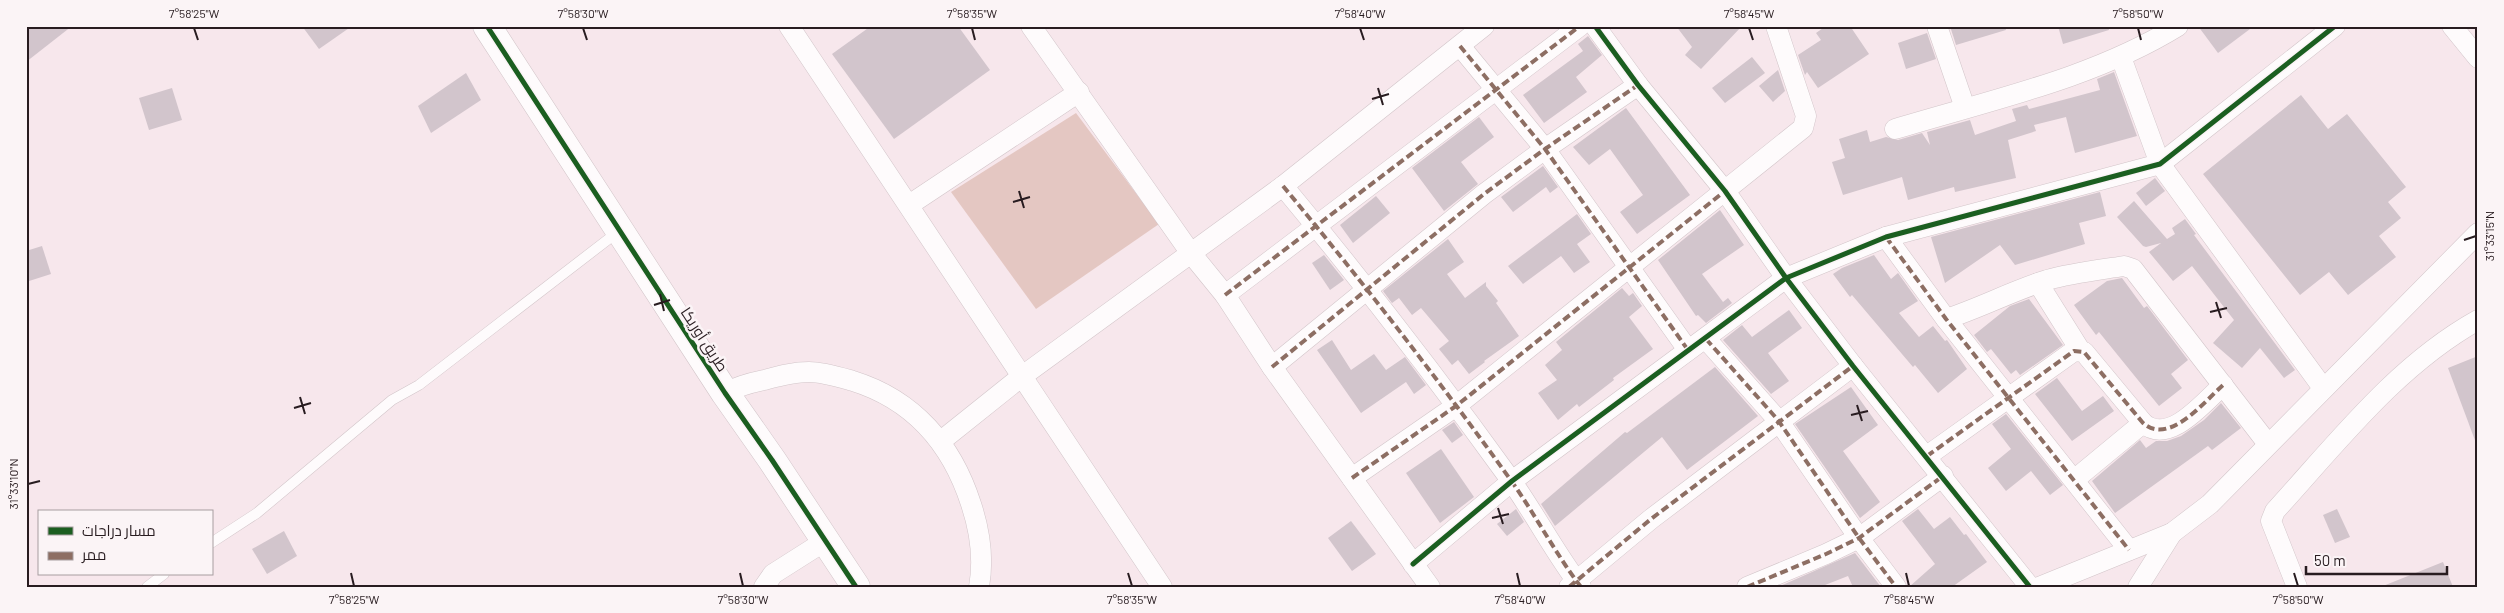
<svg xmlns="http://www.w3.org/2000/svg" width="2504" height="613" viewBox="0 0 2504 613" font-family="Barlow,Cairo,sans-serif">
<rect width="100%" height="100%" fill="#f7e7ec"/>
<polygon fill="#e4c7c2" points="1076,113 1159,224 1036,309 951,192"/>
<g fill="#d2c5cc">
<polygon points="26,26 72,26 26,62"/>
<polygon points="302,26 352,26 319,49"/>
<polygon points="871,26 958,26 990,70 894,139 832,54"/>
<polygon points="1676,26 1742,26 1701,69 1685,55 1692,47"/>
<polygon points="1826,26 1850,26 1869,54 1818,88 1807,72 1805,75 1798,55 1821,40 1816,33"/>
<polygon points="1950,26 2005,26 2006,30 1956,45"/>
<polygon points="2058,26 2108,26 2109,30 2063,44"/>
<polygon points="2198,26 2254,26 2218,53"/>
<polygon points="1927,33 1936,59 1906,69 1898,43"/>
<polygon points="1588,36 1602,55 1576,77 1587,92 1544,123 1523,95 1583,51 1578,44"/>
<polygon points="1752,57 1765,73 1725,103 1712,88"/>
<polygon points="1778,70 1785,91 1773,102 1759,86"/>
<polygon points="2114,72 2137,136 2075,153 2066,117 2034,125 2036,131 2008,140 2016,178 1955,192 1954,187 1908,200 1902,177 1843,195 1832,162 1845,158 1839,139 1867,130 1870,142 1886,137 1898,140 1922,133 1930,145 1927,132 1970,120 1975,135 2016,121 2012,109 2027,105 2029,109 2100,90 2097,79"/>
<polygon points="466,73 481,100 431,133 418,106"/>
<polygon points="172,88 182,120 149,130 139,98"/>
<polygon points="2301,95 2328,129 2347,114 2406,187 2388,202 2401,218 2379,236 2396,257 2348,295 2329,272 2300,295 2203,174"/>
<polygon points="1626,108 1690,195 1637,234 1620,212 1643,195 1610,149 1589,165 1573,147"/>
<polygon points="1479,117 1494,137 1461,162 1478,184 1444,211 1412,168"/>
<polygon points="1543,166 1558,187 1550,193 1546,187 1513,212 1501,197"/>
<polygon points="2155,178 2165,191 2146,206 2136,193"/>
<polygon points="2100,192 2106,216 2079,223 2085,244 2015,265 2000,245 1945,283 1931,237"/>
<polygon points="1376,196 1390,213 1353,243 1340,225"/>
<polygon points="2134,201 2167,239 2175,234 2172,228 2185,219 2196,234 2194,235 2295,370 2284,378 2260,348 2242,368 2213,343 2234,320 2192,266 2173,281 2149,252 2161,243 2146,247 2143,246 2117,217"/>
<polygon points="1720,210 1744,245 1702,274 1723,302 1728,298 1732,303 1706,323 1698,315 1696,316 1658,260"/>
<polygon points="1577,214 1591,234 1577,244 1590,262 1574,273 1561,256 1523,284 1508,266"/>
<polygon points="1448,239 1464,262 1447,274 1465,298 1486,282 1486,286 1498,301 1496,303 1519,336 1484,361 1485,362 1469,374 1458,360 1452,365 1439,349 1449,341 1421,308 1412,315 1399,298 1392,303 1383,291"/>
<polygon points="42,246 51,274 26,282 26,251"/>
<polygon points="1324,255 1344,280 1330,290 1312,263"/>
<polygon points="1874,255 1891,279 1898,273 1918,301 1899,313 1919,337 1933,326 1945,341 1947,340 1967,369 1938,393 1915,365 1913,367 1852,295 1850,297 1833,274 1842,268"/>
<polygon points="2122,278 2144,308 2147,306 2188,360 2171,374 2182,388 2159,406 2099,332 2096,335 2074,305 2107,281"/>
<polygon points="1622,288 1629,296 1633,293 1642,306 1629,317 1653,349 1613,378 1614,380 1579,407 1577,404 1558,420 1538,393 1557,380 1545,365 1562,350 1556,342"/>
<polygon points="2029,299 2063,345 2020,375 2016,370 2011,374 1991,349 1987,352 1974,335 2010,306"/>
<polygon points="1789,310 1802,328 1768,353 1789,381 1771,394 1723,340 1742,325 1752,337"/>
<polygon points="1332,340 1351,370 1374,354 1386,370 1405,357 1426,385 1414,394 1406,382 1361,413 1317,350"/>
<polygon points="2478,356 2478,443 2476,443 2448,368"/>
<polygon points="1715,367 1758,416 1687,470 1662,437 1555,526 1541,504 1625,432 1627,433"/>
<polygon points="2072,367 2057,378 2082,411 2103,396 2114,411 2072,441 2035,394"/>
<polygon points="1851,387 1878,425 1843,451 1880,502 1860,518 1795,424"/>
<polygon points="2221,403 2241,428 2212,450 2208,446 2115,513 2092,481 2140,440 2146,448 2156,441 2167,441 2181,436 2204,420"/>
<polygon points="2006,414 2063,485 2050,495 2031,471 2006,491 1988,468 2011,449 1992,424"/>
<polygon points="1454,422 1463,435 1452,443 1442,430"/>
<polygon points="1441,449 1474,497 1440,523 1406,473"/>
<polygon points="1516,509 1524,522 1507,536 1497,524"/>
<polygon points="1918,509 1934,529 1950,517 1964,535 1966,534 1987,562 1952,587 1909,587 1935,564 1902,521"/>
<polygon points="2337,509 2350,537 2335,543 2323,515"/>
<polygon points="1351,521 1376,554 1352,571 1328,538"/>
<polygon points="284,531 297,556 267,574 252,549"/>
<polygon points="1855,553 1881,587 1853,587 1848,576 1820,587 1778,587"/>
<polygon points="2443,562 2453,587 2383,587 2383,586"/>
</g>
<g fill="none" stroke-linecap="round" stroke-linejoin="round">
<defs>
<g id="lane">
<polyline points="211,543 257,513 392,400 419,385 619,231"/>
<polyline points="147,587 164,574"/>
</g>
<g id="street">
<polyline points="789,26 1162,587"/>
<polyline points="1031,26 1190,252 1225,295 1272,367 1430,587"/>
<polyline points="1595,26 1638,85 1725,191 1786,278 1853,366 2030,587"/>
<polyline points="1937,26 1965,108"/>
<polyline points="2452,26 2478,58"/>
<polyline points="1460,46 1545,149 1688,350"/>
<polyline points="2121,57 2160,164 2323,388"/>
<path d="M1895 129C1990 100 2092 79 2178 26"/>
<path d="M1283 186C1362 281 1438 379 1510 479 1535 514 1555 553 1581 587"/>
<polyline points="909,205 1079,92"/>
<polyline points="1886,237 1946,319 2129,550"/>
<polyline points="2038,283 2080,350"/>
<polyline points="1225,295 1580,26"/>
<path d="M1946 319C1980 308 2012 291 2047 280 2072 273 2099 270 2124 266L2133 269 2268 444"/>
<polyline points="1706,339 1778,420 1859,538 1896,587"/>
<polyline points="1272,367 1484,194 1545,149 1638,85"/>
<path d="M725 393C738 386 749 383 764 380 779 376 793 372 809 372 823 372 839 377 853 381 914 400 952 445 971 504 980 531 984 559 979 587"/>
<polyline points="941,441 1021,377 1283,186 1484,26"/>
<path d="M1927 456 2074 351 2084 352 2143 423C2169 446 2204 402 2223 385"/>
<polyline points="1352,478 1456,406 1803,128 1806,116 1776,26"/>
<polyline points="2074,480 2143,423"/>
<polyline points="1413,564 1512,481 1786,278 1886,237 2160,164 2335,26"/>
<polyline points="764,587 773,574 825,541"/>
<polyline points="1569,587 1651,519 1853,366"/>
<polyline points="1747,587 1826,554 1859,538 1943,476"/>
<polyline points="2039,587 2172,533"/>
<polyline points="2138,587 2172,533 2210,504 2478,233"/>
<path d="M2297 587 2271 521 2275 511C2337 443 2397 365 2478 320"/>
</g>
<polyline id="secondary" points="487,26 725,393 772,460 856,587"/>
</defs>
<use href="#lane" stroke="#d2c5c9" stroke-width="11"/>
<use href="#street" stroke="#d2c5c9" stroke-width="21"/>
<use href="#secondary" stroke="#d2c5c9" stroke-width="29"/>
<use href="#lane" stroke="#fefbfc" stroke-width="10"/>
<use href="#street" stroke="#fefbfc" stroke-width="20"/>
<use href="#secondary" stroke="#fefbfc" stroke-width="28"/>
<g stroke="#8d6e63" stroke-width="4" stroke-dasharray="8 4" stroke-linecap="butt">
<polyline points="1460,46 1545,149 1688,350"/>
<path d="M1283 186C1362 281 1438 379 1510 479 1535 514 1555 553 1581 587"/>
<polyline points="1886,237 1946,319 2129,550"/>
<polyline points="1225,295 1580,26"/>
<polyline points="1706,339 1778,420 1859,538 1896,587"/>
<polyline points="1272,367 1484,194 1545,149 1638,85"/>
<path d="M1927 456 2074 351 2084 352 2143 423C2169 446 2204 402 2223 385"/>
<polyline points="1352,478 1456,406 1725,191"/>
<polyline points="1569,587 1651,519 1853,366"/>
<polyline points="1747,587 1826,554 1859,538 1943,476"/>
</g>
<defs>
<g id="cycleway">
<polyline points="487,26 725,393 772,460 856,587"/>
<polyline points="1595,26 1638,85 1725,191 1786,278 1853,366 2030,587"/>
<polyline points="1413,564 1512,481 1786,278 1886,237 2160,164 2335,26"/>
</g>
</defs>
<use href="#cycleway" stroke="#fbf4f6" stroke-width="8"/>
<use href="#cycleway" stroke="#1b5e20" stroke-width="5"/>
</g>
<path fill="none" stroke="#281c20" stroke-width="2" d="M194 28 198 40M583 28 587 40M972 28 975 40M1360 28 1364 40M1749 28 1753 40M2138 28 2141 40M1378 88 1383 105M1372 99 1389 94M1019 191 1024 208M1013 202 1030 197M2464 240 2476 236M660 294 664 311M2216 302 2221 318M654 305 670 300M2210 312 2227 308M300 397 305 414M1857 405 1862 421M294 408 311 403M1851 415 1868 411M28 484 40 481M1498 508 1503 524M1492 518 1509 514M351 573 354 586M740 573 743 586M1128 573 1132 586M1517 573 1520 586M1906 573 1909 586M2294 573 2298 586"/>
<g text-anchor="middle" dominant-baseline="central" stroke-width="5" stroke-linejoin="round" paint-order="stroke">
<g font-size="15" fill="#281c20" stroke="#fbf4f6">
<text transform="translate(705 339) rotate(57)">طريق أوريكا</text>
</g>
</g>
<rect width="2504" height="613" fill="none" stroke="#fbf4f6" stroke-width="55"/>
<rect x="38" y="510" width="175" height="65" fill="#fbf4f6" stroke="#a79ea0"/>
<rect x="48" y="527" width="25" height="8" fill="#1b5e20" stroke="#a79ea0"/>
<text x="82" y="536" font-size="15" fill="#281c20">مسار دراجات</text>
<rect x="48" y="552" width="25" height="8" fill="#8d6e63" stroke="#a79ea0"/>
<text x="82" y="560" font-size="15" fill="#281c20">ممر</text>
<path d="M2306 566v8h141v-8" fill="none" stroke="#281c20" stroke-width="2.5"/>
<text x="2314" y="566" font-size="15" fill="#281c20" stroke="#fbf4f6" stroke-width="4" paint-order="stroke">50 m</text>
<rect x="28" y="28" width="2448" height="558" fill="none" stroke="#281c20" stroke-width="2"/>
<g font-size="12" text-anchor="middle" fill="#281c20">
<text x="194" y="18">7°58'25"W</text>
<text x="583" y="18">7°58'30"W</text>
<text x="972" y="18">7°58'35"W</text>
<text x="1360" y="18">7°58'40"W</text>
<text x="1749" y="18">7°58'45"W</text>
<text x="2138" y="18">7°58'50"W</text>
<text transform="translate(2490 236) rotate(-90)" y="4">31°33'15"N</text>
<text transform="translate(14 484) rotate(-90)" y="4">31°33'10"N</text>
<text x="354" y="604">7°58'25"W</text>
<text x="743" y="604">7°58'30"W</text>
<text x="1132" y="604">7°58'35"W</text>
<text x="1520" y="604">7°58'40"W</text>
<text x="1909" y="604">7°58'45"W</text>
<text x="2298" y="604">7°58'50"W</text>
</g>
</svg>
